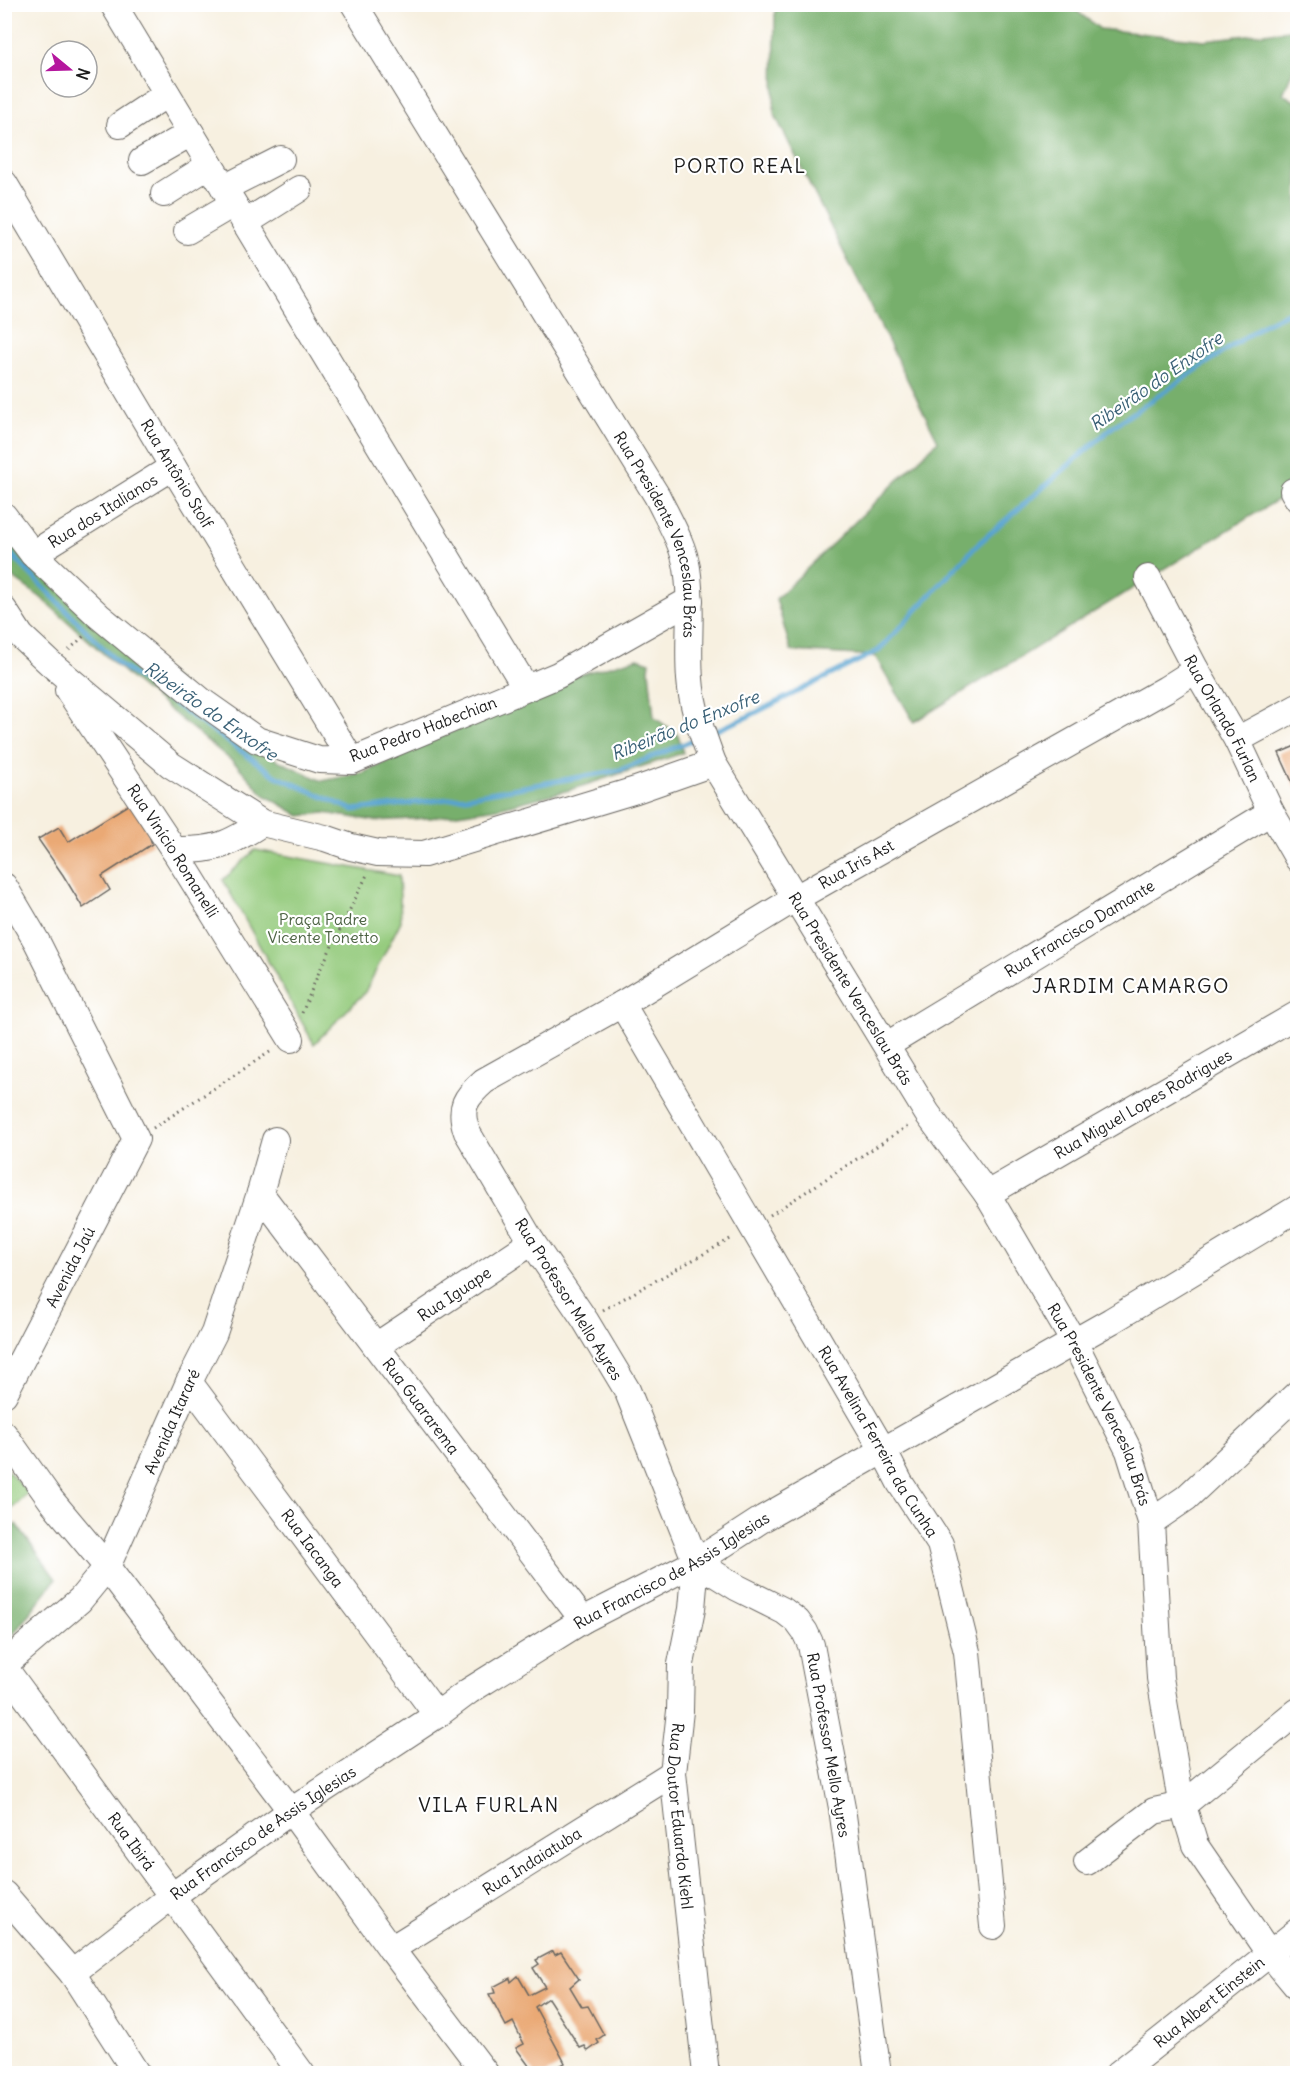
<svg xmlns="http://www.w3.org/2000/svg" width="1302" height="2078" viewBox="0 0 1302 2078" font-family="Delius,sans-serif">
<rect width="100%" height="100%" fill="#fff"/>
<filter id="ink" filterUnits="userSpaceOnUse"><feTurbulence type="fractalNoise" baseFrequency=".0167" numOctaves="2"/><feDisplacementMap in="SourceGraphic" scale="12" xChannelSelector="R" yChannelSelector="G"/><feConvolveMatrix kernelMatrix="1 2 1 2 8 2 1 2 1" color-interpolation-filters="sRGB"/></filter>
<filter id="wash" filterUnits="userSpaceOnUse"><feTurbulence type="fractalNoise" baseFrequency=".008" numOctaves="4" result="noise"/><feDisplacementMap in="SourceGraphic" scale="24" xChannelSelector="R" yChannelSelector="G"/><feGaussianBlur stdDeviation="1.35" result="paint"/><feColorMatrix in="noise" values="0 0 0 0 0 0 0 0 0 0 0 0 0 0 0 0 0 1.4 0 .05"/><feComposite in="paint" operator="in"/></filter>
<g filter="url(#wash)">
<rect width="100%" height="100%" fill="#f7f0e0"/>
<g fill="#94cb7d" stroke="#58744c" stroke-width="1.5">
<polygon points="255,850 399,876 401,921 365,992 314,1044 223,880"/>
<polygon points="5,1468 29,1493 5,1515"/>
</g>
<g fill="#77af6c" stroke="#4a6644" stroke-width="1.5">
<polygon points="775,5 1069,5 1100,29 1205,40 1297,29 1297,60 1283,94 1298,103 1297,488 914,722 875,656 791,651 776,599 938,441 774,113"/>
<polygon points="4,526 252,748 322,781 363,773 567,678 638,658 650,662 649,670 654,717 678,735 683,753 570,790 498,808 430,818 376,821 324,813 300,816 263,794 238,766 134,681 40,597 5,572"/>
<polygon points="16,1524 56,1579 5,1645 5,1533"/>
</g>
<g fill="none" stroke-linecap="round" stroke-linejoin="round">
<g stroke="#56a3cf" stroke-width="5">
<polyline points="4,547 120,665 276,776 353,810 466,797 620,770 696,739"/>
<polyline points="710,733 745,718 878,651 978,544 1115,425 1266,323 1298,308"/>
</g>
</g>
<g id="blocks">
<g fill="#eaa974">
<polygon points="1298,745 1298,787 1295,788 1279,753"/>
<polygon points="131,803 145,823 152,844 102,876 110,890 83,908 63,875 38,839 59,827 68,842"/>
<polygon points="553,1951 555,1955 561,1952 579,1979 570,1987 582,2007 588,2006 604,2035 597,2040 599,2043 588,2051 585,2046 580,2048 548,1998 535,2007 565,2063 545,2074 535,2074 516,2048 524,2044 513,2022 506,2026 489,1994 495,1993 493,1987 510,1978 511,1982 518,1976 529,1995 545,1987 533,1968 539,1964 536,1960"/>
</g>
</g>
</g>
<g filter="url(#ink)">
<use href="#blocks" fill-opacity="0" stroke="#696661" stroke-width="1.5"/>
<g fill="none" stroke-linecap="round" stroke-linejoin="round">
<defs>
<g id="minor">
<polyline points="113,4 526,688"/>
<path id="s1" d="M354 4 657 496C668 519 683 543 687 568 693 605 687 642 690 679 692 709 703 735 713 763L927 1113 987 1194 1074 1342 1129 1451 1151 1522 1160 1678 1180 1796 1195 1845 1269 1953 1298 1988"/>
<polyline points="120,125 167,94"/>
<polyline points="142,161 191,133"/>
<path id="s2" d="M4 183 173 467 352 761"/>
<polyline points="224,188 281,159"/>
<polyline points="164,194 210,165"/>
<polyline points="245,223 299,189"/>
<polyline points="187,231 233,204"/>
<polyline points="1293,491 1298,499"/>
<polyline points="4,516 33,554 99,616 203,702 257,740 319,760 352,761 558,675 690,600"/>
<path id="s3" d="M33 554 173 467"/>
<path id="s4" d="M1148 578 1196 670 1237 740 1271 812 1298 859"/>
<polyline points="4,610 21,636 51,664 171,765 262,823 325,838 351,847 378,853 424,854 636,790 713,763"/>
<path id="s5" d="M68 690 174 850 291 1039"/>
<polyline points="1237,740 1298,707"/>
<path d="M174 850C215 851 228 845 262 823"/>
<polyline points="4,886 37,942 136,1139 4,1394"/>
<path id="s6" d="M622 1004 883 1450 900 1483 940 1544 967 1652 993 1926"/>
<path id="s7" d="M887 1045 1271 812"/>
<path id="s8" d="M260 1193 583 1620"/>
<path id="s9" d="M987 1194 1298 1014"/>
<path id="s10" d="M376 1346 532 1242"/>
<path id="s11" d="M189 1382 437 1715"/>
<polyline points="4,1434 51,1500 107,1567 291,1811 391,1949 486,2074"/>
<polyline points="1151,1522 1186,1498 1298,1393"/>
<path id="s12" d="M696 1562 692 1609 681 1664 680 1711 673 1773 706 2074"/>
<path id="s13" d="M4 1665 80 1600 107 1567 189 1382 214 1333 260 1193 275 1140"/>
<path id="s14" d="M4 1667 302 2074"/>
<polyline points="1087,1862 1154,1811 1183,1805 1298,1711"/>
<polyline points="4,1894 72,1973 137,2074"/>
<path id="s15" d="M391 1949 673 1773"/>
<path id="s16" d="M72 1973 172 1896 291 1811 437 1715 469 1691 583 1620 696 1562 764 1518 1111 1321 1298 1208"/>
<path id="s17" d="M878 2074 842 1808 811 1645 805 1632 797 1621 784 1611 736 1587 696 1562 627 1390 585 1320 532 1242 467 1132C458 1107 466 1097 484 1081L622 1004 796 898 1166 689 1196 670"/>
<path id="s18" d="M1118 2074 1298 1931"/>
</g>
</defs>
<use href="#minor" stroke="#696661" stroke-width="28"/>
<g stroke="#696661" stroke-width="3" stroke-dasharray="1.5 4.5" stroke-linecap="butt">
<polyline points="69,650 86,634"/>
<polyline points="302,1013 319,972 368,873"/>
<polyline points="153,1128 273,1050"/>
<polyline points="770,1215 911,1124"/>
<polyline points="603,1310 734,1237"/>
</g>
<use href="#minor" stroke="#fff" stroke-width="26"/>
</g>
</g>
<g text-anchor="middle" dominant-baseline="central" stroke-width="4.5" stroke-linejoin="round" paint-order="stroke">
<g font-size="16" fill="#1c1c1c" stroke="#fff">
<text stroke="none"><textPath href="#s2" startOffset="338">Rua Antônio Stolf</textPath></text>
<text stroke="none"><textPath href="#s3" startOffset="82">Rua dos Italianos</textPath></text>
<text stroke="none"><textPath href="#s1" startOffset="615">Rua Presidente Venceslau Brás</textPath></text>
<text stroke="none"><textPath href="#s4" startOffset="159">Rua Orlando Furlan</textPath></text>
<text transform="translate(423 729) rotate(-21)">Rua Pedro Habechian</text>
<text stroke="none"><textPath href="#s5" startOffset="192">Rua Vinício Romanelli</textPath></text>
<text stroke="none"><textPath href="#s17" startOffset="1558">Rua Iris Ast</textPath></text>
<text stroke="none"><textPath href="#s7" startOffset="225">Rua Francisco Damante</textPath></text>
<text stroke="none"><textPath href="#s1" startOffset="1119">Rua Presidente Venceslau Brás</textPath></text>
<text stroke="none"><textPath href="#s9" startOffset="180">Rua Miguel Lopes Rodrigues</textPath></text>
<text transform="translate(70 1267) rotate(-63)">Avenida Jaú</text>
<text stroke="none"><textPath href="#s10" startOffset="94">Rua Iguape</textPath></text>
<text transform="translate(569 1299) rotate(58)">Rua Professor Mello Ayres</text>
<text stroke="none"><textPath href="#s1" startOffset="1605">Rua Presidente Venceslau Brás</textPath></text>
<text stroke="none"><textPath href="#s8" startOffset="267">Rua Guararema</textPath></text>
<text stroke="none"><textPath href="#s13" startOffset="302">Avenida Itararé</textPath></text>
<text stroke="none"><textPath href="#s6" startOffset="507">Rua Avelina Ferreira da Cunha</textPath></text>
<text stroke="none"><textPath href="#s11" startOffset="207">Rua Iacanga</textPath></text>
<text stroke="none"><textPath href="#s16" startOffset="723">Rua Francisco de Assis Iglesias</textPath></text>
<text transform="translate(829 1745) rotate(80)">Rua Professor Mello Ayres</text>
<text stroke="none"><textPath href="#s12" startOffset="256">Rua Doutor Eduardo Kiehl</textPath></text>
<text stroke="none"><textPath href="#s16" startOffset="237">Rua Francisco de Assis Iglesias</textPath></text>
<text stroke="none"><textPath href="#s14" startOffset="216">Rua Ibirá</textPath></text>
<text stroke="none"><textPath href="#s15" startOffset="166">Rua Indaiatuba</textPath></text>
<text stroke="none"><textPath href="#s18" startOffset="116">Rua Albert Einstein</textPath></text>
</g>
<g font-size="16" fill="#4c6243" stroke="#fff">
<text x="323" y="919">Praça Padre<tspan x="323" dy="18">Vicente Tonetto</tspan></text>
</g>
<g font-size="18" font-style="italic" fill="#396076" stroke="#fff">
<text transform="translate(1156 381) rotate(-35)">Ribeirão do Enxofre</text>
<text transform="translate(211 711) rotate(35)">Ribeirão do Enxofre</text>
<text transform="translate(685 725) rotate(-22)">Ribeirão do Enxofre</text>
</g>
<g font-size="20" letter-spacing="1.5" fill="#1c1c1c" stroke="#fff">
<text x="740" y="165">PORTO REAL</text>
<text x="1131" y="985">JARDIM CAMARGO</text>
<text x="489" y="1804">VILA FURLAN</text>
</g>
</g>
<rect width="1302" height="2078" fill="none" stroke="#fff" stroke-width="24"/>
<g transform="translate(69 69) rotate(109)"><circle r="28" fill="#ffffff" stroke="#a4a4a4" stroke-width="1.5"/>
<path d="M0-4.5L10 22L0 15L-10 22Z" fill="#b5179e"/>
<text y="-9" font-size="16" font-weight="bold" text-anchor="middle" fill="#1c1c1c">N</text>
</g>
</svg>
